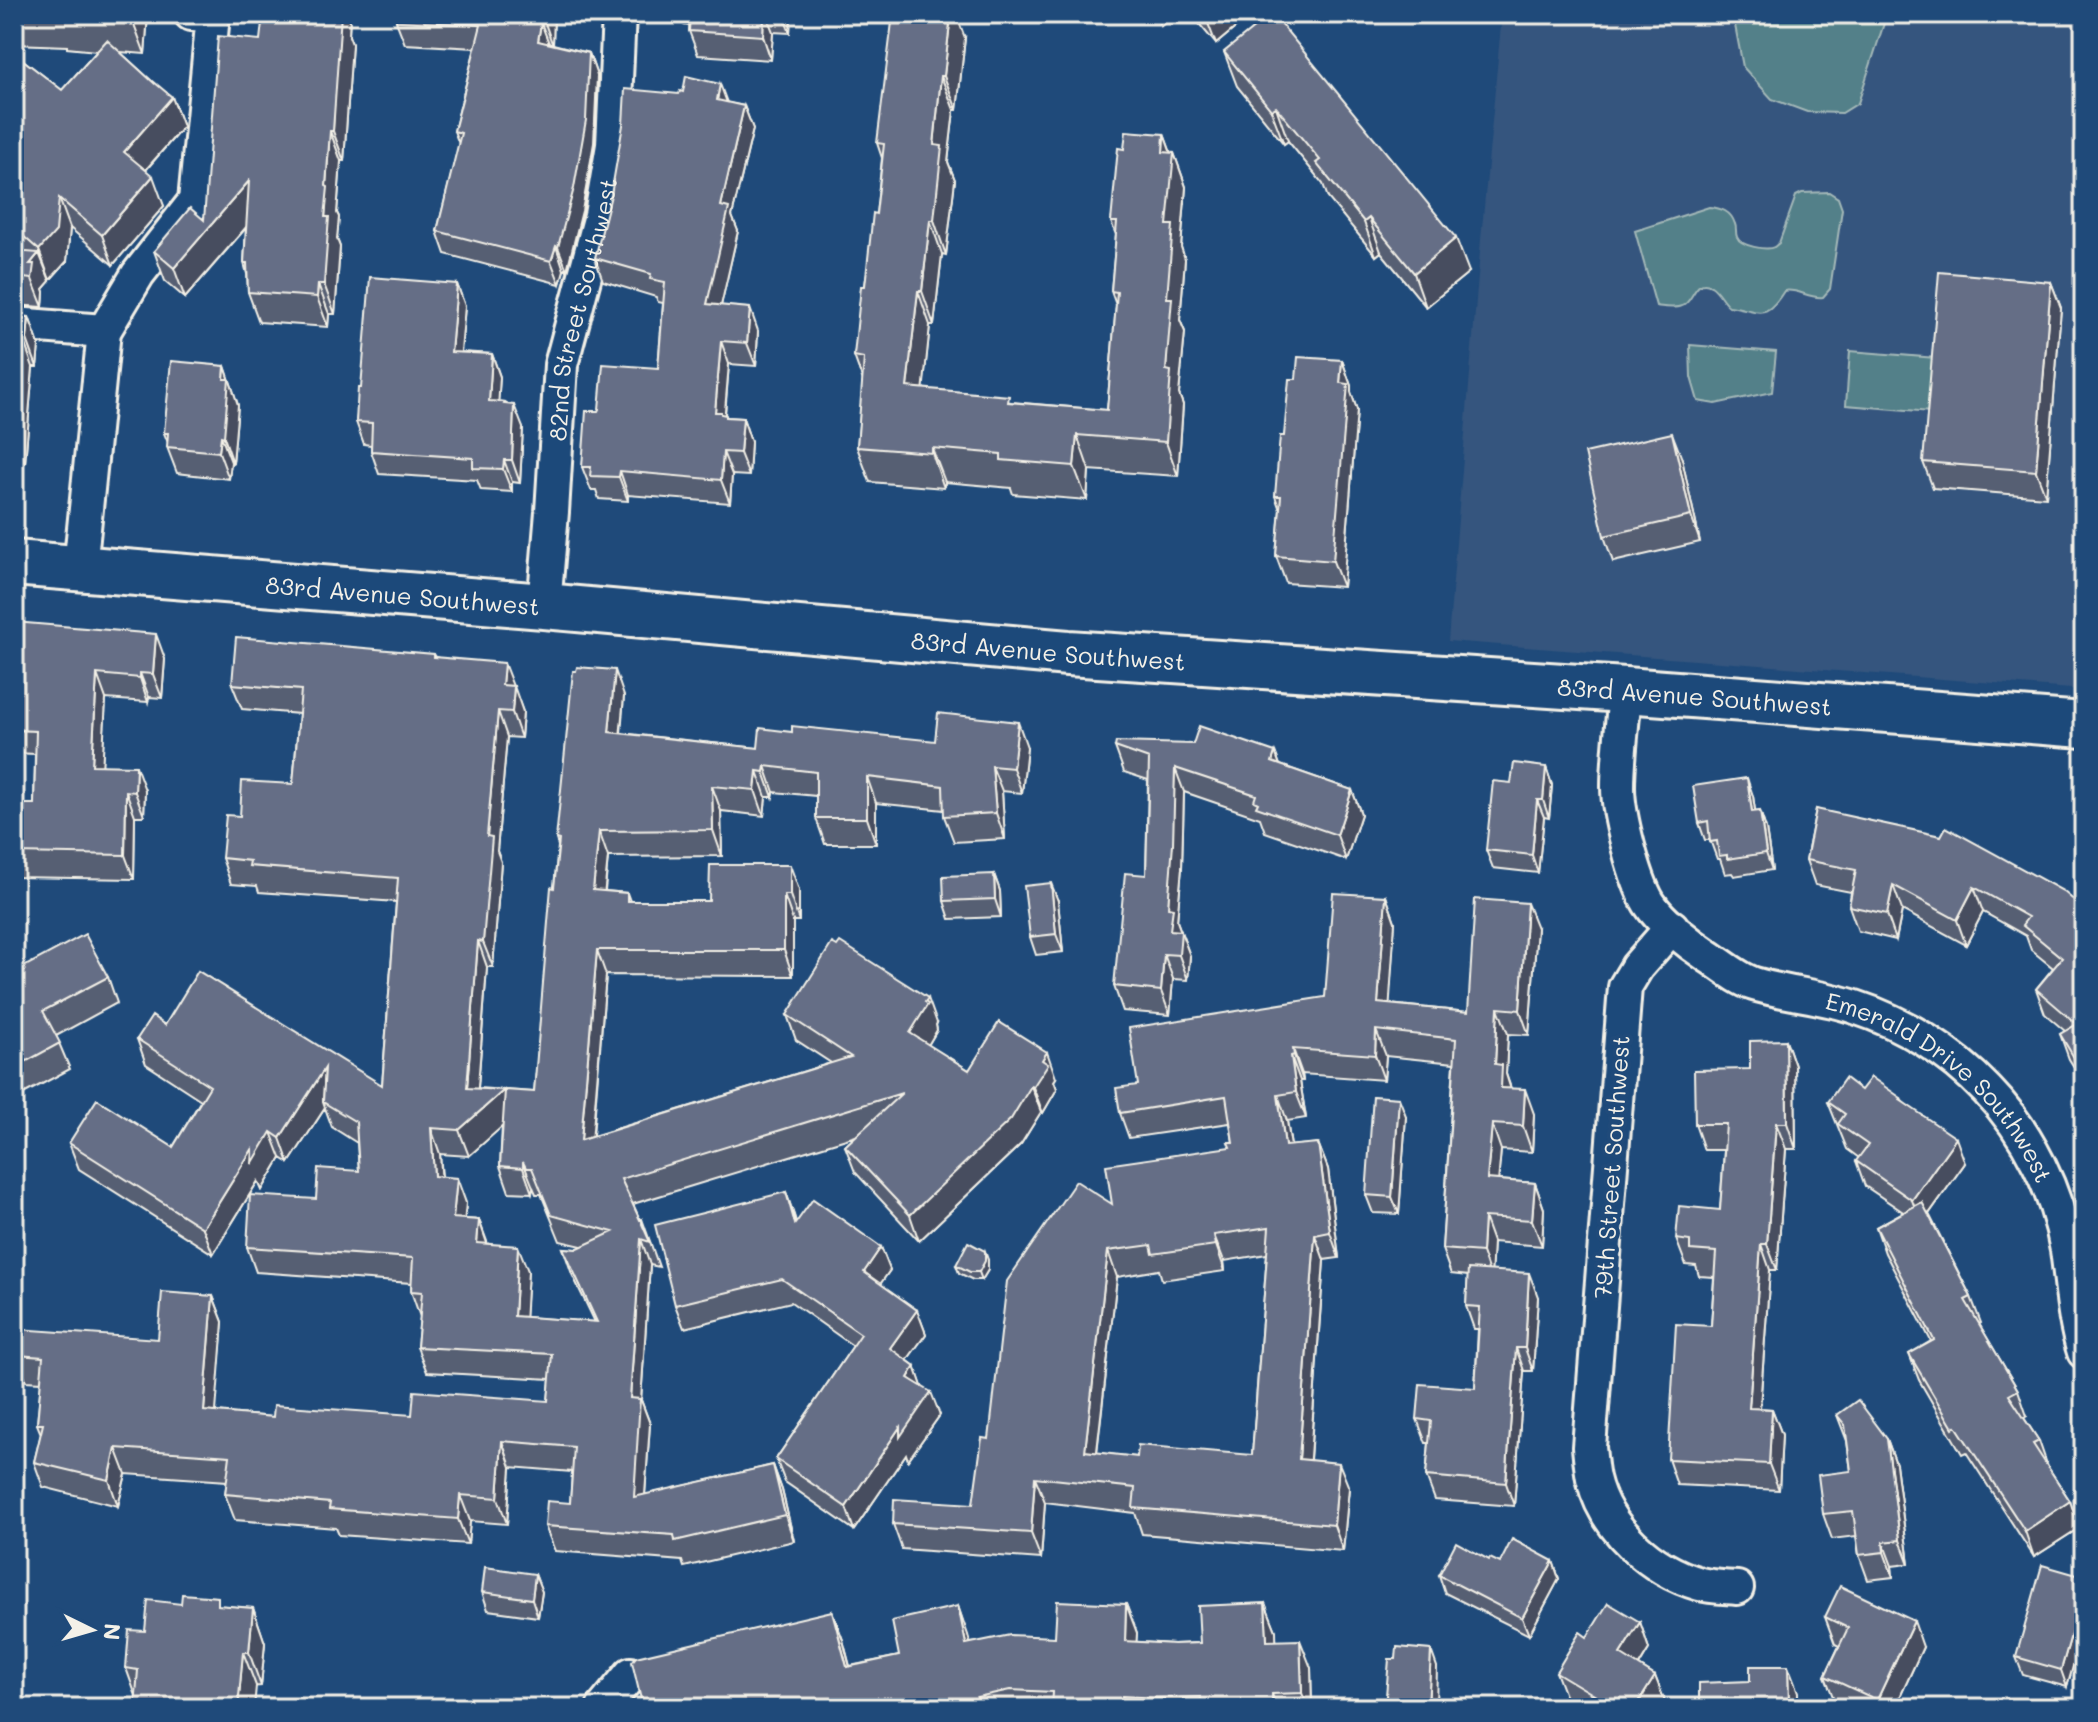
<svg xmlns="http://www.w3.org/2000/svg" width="2098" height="1722" viewBox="0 0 2098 1722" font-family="Mali,sans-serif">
<rect width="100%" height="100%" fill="#1f4a7a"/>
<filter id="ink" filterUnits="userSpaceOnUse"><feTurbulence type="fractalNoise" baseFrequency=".0125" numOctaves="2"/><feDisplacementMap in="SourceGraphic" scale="16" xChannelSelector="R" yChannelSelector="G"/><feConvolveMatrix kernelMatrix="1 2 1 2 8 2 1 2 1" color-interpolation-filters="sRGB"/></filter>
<g filter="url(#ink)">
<polygon fill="#34557e" points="1502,14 2084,14 2084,690 1448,641 1481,239"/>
<g fill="#538089" stroke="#a4b8b8" stroke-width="2">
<polygon points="1736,14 1887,14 1858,103 1842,113 1807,112 1772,99 1743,67 1734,20"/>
<path d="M1829 192 1838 198 1842 209 1830 289 1823 297C1809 299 1797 288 1784 291 1765 321 1761 311 1729 306 1722 301 1719 291 1711 286 1694 277 1694 302 1682 306 1675 309 1664 307 1656 306L1635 231 1709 207C1721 208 1731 211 1735 224 1737 228 1735 233 1737 237 1740 246 1767 251 1774 247 1776 246 1777 244 1779 243L1796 196 1802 193Z"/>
<polygon points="1690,345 1776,352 1772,392 1715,404 1698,401 1691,377"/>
<polygon points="1850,351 1936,358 1931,412 1846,405"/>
</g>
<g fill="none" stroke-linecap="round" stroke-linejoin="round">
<defs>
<g id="street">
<polyline points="14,324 104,331"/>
<polyline points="80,568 104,331 138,274 195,201 213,15 191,14"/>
<path id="s1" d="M544 606 552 512 561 365 601 215 613 145 619 14"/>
<path id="s2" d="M1625 690C1623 722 1618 755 1618 787 1618 815 1635 880 1649 903 1661 922 1690 944 1708 956 1722 965 1738 979 1754 984 1787 994 1822 996 1855 1007 1904 1023 1951 1052 1987 1090 2028 1132 2057 1192 2067 1250 2072 1284 2073 1318 2084 1352"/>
<path d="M1672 927 1637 967 1625 987 1589 1447C1590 1457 1591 1468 1593 1478 1605 1529 1651 1570 1700 1584 1711 1587 1725 1587 1737 1588"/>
<polyline points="603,1708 631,1674"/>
</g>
<g id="secondary">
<path id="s3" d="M14 563 544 606 1068 653 1625 690 2084 725"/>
</g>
</defs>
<use href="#street" stroke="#f4f1e8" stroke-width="38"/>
<use href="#secondary" stroke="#f4f1e8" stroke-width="50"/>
<use href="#street" stroke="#1f4a7a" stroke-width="32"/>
<use href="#secondary" stroke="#1f4a7a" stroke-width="44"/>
</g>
<g fill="#575f73" stroke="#f4f1e8" stroke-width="2" fill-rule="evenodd">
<polygon points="14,14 148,14 145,54 120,52 154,83 172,97 183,127 146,170 164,206 113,265 70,228 67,261 50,280 49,280 50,281 43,289 44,292 43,307 14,305 14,251 17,251 14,249 14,53 62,90 97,51 67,48 67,46 14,44"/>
<polygon points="350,14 349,36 352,44 344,161 341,161 337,213 339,217 337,239 340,247 335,314 329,314 328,327 259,322 248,292 247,274 244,263 246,228 185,298 165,281 154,251 204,220 260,40"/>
<polygon points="396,14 554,14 553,44 589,53 597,76 594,143 582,211 567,270 564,270 560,284 445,254 437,231 459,144 454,131 475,48 405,44 396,21"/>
<polygon points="680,14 791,14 790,33 773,32 771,60 698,55 689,31 690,26 684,25"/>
<polygon points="965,14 983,14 970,21"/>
<polygon points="1151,14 1175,14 1161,26"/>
<polygon points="1191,14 1252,14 1216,44"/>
<polygon points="965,38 957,110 954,110 948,162 955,180 946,255 942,254 934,325 930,325 923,389 1011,402 1107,410 1116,305 1111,291 1116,235 1111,222 1124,149 1164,134 1171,153 1174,153 1186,187 1181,247 1185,259 1180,320 1185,332 1179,394 1183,405 1178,476 1089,470 1087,500 1013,494 1011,488 945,482 944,488 870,482 857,447 863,381 854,356 876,214 882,158 877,143"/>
<polygon points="1224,52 1469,272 1426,307 1381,252 1376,256 1328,198 1323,184 1288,141 1284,144 1237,86"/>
<polygon points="679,94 744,106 753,129 732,216 738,231 721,305 758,331 756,366 729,364 725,415 727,417 743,418 751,442 749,476 732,475 730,503 628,495 628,501 599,499 596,490 591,490 582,467 598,411 658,368 663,303 658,302 656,297 603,281 595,258"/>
<polygon points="2051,282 2061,308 2046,497 1933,488 1923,462"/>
<polygon points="457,284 465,306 461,352 492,354 500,377 498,401 505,402 523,428 520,483 512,482 512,492 481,490 477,480 379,474 371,451 371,445 364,444 356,422 361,388"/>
<polygon points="14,316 29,317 39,345 37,367 33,367 25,463 14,462"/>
<polygon points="1342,360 1351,386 1351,392 1357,410 1343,587 1286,583 1276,556 1280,510 1275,496 1284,436 1296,379"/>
<polygon points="225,366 238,405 233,463 231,462 229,479 177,473 167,447 168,443 164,433"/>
<polygon points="1682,459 1700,542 1613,562 1604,536"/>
<polygon points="14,622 165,659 162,698 149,697 148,702 106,699 102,765 145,790 144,816 135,816 134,879 14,877 14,804 34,804 35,754 14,753"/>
<path d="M434 654 436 657 513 686 523 712 521 738 507 737 497 851 501 862 493 967H487L478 1088 534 1092 558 846 556 839 624 696 621 733 758 748 792 732 1027 747 1022 793 1002 791 1005 839 954 842 944 816V810L876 803V844H825L816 818V796L774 792 773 797H766L764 816 721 811 722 856 608 857 605 891 627 893 630 901H709L799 890V921H793V976L606 975 593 1136 831 1063 796 1040 787 1015 937 1023 936 1025 937 1030 928 1045 969 1070 1056 1078 1054 1081 1057 1089 1043 1113 1041 1112 1021 1144 919 1241 855 1172 845 1146 856 1136 633 1204 640 1220 642 1219 659 1267 650 1265 641 1400 650 1424 645 1495 773 1465 782 1490 794 1541 684 1567 682 1561 555 1551 545 1526 570 1503 572 1472 511 1467 507 1524 470 1521 468 1544 339 1535 336 1528 235 1520 225 1494 227 1481 126 1474 118 1506 43 1487 34 1462 41 1434 37 1424 41 1382 26 1381 17 1355 158 1339 213 1296 223 1322 215 1412 273 1417 412 1415 548 1401 550 1379 427 1372 417 1347 420 1317 411 1291V1283L256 1272 247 1247 359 1171 357 1143 332 1127 325 1108 289 1163 281 1158 262 1190 258 1181 213 1254 79 1169 69 1143 173 1147 201 1100 146 1064 137 1039 165 1025 382 1085 396 902 259 892 257 886 231 884 222 858 240 816 293 784 299 714 242 709 232 684ZM502 1126 500 1166 509 1192 532 1193 533 1187 536 1194H541L560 1241 582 1246 576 1249 563 1248 572 1274 595 1322 525 1317 528 1271 488 1244 479 1220 465 1219 466 1203 442 1176 440 1154 469 1156Z"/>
<polygon points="1115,747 1275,752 1280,765 1352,790 1361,814 1346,860 1265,832 1260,818 1184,792 1182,868 1177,921 1190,956 1188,980 1173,979 1170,1015 1123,1011 1114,986 1146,875 1148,780 1124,772"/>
<polygon points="1546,767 1552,785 1549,818 1544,817 1538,873 1493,868 1486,850 1511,783"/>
<polygon points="1753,796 1755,812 1760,811 1766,829 1772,870 1734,876 1732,873 1725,874 1720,859 1717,859 1710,840 1705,840 1699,823"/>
<polygon points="1816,809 2084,909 2084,1083 2069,1059 2060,1034 2065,1031 2045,1014 2036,989 2053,968 2031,950 2026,936 1983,912 1966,945 1902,910 1896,940 1858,931 1849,906 1851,892 1815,885 1806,860"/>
<polygon points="994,874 1000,891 1001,917 950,919 944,901"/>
<path d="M1386 896 1395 922 1389 1004 1468 1012 1537 928 1529 1035 1508 1034 1506 1074 1511 1088 1534 1114 1532 1152 1501 1150 1498 1180 1535 1183 1544 1209 1542 1246 1493 1242 1491 1271 1538 1297 1533 1371H1524L1514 1506 1435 1500 1426 1476 1429 1443H1426L1417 1419 1475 1388 1478 1329H1474L1466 1306 1468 1276 1451 1274 1442 1249 1454 1063 1386 1056 1384 1080 1302 1074 1303 1081H1300L1306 1118 1287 1121 1291 1146 1318 1143 1328 1169 1339 1258 1324 1260 1310 1460 1349 1488 1343 1551 1142 1534 1135 1513 1045 1502 1041 1559 902 1549 893 1524 973 1504 989 1439 1112 1204 1230 1147 1233 1142 1230 1123 1129 1138 1120 1113 1138 1085 1325 997ZM1267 1254 1252 1455 1137 1457 1097 1453 1117 1277 1159 1270 1162 1280 1225 1271 1224 1261Z"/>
<polygon points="1058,901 1063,952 1036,955 1030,937"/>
<polygon points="14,972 108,977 117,1003 56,1036 70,1069 14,1099"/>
<polygon points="1786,1040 1795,1066 1796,1149 1786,1149 1777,1270 1770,1270 1760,1408 1772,1409 1782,1435 1779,1490 1677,1485 1668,1459 1711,1326 1714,1277 1699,1276 1696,1266 1686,1265 1676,1239 1720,1210 1724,1150 1704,1150 1695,1124 1750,1069"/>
<polygon points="1861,1090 1901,1098 1902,1101 1965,1163 1929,1214 1971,1297 1981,1323 1979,1324 2018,1390 2027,1416 2024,1418 2039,1441 2048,1467 2070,1501 2079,1528 2034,1557 1966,1452 1962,1454 1919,1380 1909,1354 1931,1341 1885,1253 1876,1227 1903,1212 1865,1186 1856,1161 1859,1158 1847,1149 1828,1102"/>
<polygon points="1406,1116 1399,1214 1373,1213 1366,1195"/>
<polygon points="786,1192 796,1222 881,1247 890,1270 880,1284 917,1310 926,1334 907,1360 915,1366 922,1387 940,1415 908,1460 906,1454 854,1530 785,1482 776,1459 853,1346 791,1302 684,1328 675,1305"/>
<polygon points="988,1260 988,1270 982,1280 973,1280 959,1273 956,1265"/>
<polygon points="1837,1415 1887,1439 1896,1464 1909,1564 1892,1566 1893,1577 1868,1580 1859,1555 1856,1536 1832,1539 1823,1514 1851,1471 1847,1441"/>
<polygon points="1553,1561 1559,1579 1529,1635 1445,1593 1439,1575 1500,1563"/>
<polygon points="535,1574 542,1592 538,1617 488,1610 482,1592"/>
<polygon points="2084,1577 2084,1638 2082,1646 2079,1646 2067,1687 2023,1675 2016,1657"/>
<polygon points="1265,1603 1276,1631 1276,1640 1311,1668 1312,1708 643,1708 832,1611 843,1640 850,1666 899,1656 958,1606 970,1643 1055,1637 1126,1604 1137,1633 1136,1642 1174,1644 1200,1643"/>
<polygon points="181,1604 253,1608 265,1643 261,1686 136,1696 126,1668 145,1631"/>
<polygon points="1825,1617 1923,1647 1895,1708 1848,1708 1835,1702 1825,1676 1839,1646 1835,1644"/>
<polygon points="1640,1622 1649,1649 1639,1666 1655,1676 1665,1702 1661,1708 1582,1708 1566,1698 1556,1672 1587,1637"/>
</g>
<g fill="#474d5e" stroke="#f4f1e8" stroke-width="2">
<polygon points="135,14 148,14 145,54 134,24"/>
<polygon points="338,14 350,14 349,36 352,44 344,161 333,131"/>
<polygon points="545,14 554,14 553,46 545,23"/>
<polygon points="764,14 766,14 773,32 771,60 763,36"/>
<polygon points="783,14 791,14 790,33"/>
<polygon points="951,14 956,14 965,38 957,110 944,76"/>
<polygon points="1156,14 1175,14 1161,26"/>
<polygon points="1210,14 1252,14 1216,44 1206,18"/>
<polygon points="541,23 550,46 538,41"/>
<polygon points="589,53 597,76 594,143 582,211 567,270 558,247"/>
<polygon points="941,76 954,110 948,162 955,180 946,255 934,220 934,145"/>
<polygon points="720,84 729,108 717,100"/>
<polygon points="172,97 183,127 135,182 124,152"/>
<polygon points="744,106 753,129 732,216 738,231 716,328 707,304 721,206"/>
<polygon points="1276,107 1288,141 1284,144 1271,110"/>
<polygon points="330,131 341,161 337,213 339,217 337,239 340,247 335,314 324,284 326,186"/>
<polygon points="1164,134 1173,159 1174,153 1186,187 1181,247 1185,259 1180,320 1185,332 1179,394 1183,405 1178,476 1166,442 1167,225 1163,152"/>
<polygon points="153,176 164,206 113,265 102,235"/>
<polygon points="249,181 260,211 185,298 174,268"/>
<polygon points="59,198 70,228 67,261 50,280 39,250"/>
<polygon points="1369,218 1381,252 1376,256 1364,222"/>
<polygon points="930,220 942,254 934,325 922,291"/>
<polygon points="1456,238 1469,272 1426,307 1414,273"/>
<polygon points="556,246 564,270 560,284 551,261"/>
<polygon points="39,253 50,281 43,289 44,292 43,307 32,279 30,264"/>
<polygon points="2051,282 2061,308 2046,497 2036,471"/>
<polygon points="318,284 329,314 328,327 317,297"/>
<polygon points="457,284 465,306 459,374 451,352"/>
<polygon points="918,291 930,325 920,422 907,387"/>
<polygon points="750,308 758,331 756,366 747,343"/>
<polygon points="29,317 39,345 37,367 27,339"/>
<polygon points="23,339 33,367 25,463 14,435"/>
<polygon points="721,341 729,364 724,422 715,412"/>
<polygon points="492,354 500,377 497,424 489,401"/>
<polygon points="1342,360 1351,386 1351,392 1357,410 1343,587 1333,561 1340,383"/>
<polygon points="225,366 238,405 233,463 224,437 224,379"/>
<polygon points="514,405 523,428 520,483 512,460"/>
<polygon points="743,418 751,442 749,476 740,453"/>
<polygon points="1672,433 1682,459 1700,542 1691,516"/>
<polygon points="1077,435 1089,470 1087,500 1074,466"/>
<polygon points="221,436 231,462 229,479 219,452"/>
<polygon points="932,448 945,482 944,488 932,453"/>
<polygon points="723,452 732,475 730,503 721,480"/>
<polygon points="504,460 512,482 512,492 503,469"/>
<polygon points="620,471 628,495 628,501 619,477"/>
<polygon points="156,634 165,659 162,698 153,674"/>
<polygon points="504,663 514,689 502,685"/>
<polygon points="615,670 624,696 618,758 609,732"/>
<polygon points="140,673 149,697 148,702 140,678"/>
<polygon points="97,674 106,699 101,789 92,765"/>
<polygon points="514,686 523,712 521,738 512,712"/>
<polygon points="498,711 507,737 497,851 501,862 493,967 483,942 487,836"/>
<polygon points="1018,722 1027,747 1022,793 1013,768"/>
<polygon points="1275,752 1284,776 1272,762"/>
<polygon points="136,766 145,790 144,816 135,792"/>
<polygon points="765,766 774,792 773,797 764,772"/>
<polygon points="992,766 1002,791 1005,839 996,813"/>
<polygon points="1546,767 1552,785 1549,818 1543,800"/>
<polygon points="1175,768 1184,792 1182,868 1177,921 1190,956 1188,980 1170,930 1168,907"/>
<polygon points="757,771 766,797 764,816 755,790"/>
<polygon points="867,777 876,803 876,844 867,818"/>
<polygon points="1747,778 1753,796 1758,830 1752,812"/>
<polygon points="712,786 721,811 722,856 713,830"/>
<polygon points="1352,790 1361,814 1346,860 1337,835"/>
<polygon points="126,791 135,816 134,879 125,855"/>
<polygon points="1537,800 1544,817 1538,873 1532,855"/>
<polygon points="1760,811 1766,829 1772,870 1766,853"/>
<polygon points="599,831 608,857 602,916 593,890"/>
<polygon points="790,865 799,890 799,921 790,895"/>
<polygon points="994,874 1000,891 1001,917 995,899"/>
<polygon points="1051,883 1058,901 1063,952 1056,934"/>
<polygon points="1893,885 1902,910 1896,940 1887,914"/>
<polygon points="1974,887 1983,912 1966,945 1957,920"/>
<polygon points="784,895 793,921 793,976 784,950"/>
<polygon points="1386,896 1395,922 1388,1028 1378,1003"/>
<polygon points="1527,903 1537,928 1529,1035 1520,1010"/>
<polygon points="478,941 487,967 476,1113 467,1088"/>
<polygon points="597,950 606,975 590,1165 581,1140"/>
<polygon points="1164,954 1173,979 1170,1015 1161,991"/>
<polygon points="928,998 937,1023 936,1025 937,1030 920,1059 910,1033"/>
<polygon points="1498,1008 1508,1034 1506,1074 1511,1090 1501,1088 1495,1064"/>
<polygon points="1376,1030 1386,1056 1384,1080 1375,1055"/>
<polygon points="1786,1040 1795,1066 1796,1149 1787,1123"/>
<polygon points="1293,1049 1302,1074 1303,1081 1294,1055"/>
<polygon points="1047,1052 1056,1078 1054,1081 1057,1089 1043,1113 1033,1087 1042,1060"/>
<polygon points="1291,1056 1300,1081 1306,1118 1296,1092"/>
<polygon points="325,1068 323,1102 325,1108 289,1163 280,1138"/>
<polygon points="1031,1086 1041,1112 1021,1144 919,1241 910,1215"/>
<polygon points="1525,1089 1534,1114 1532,1152 1523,1126"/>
<polygon points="504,1090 514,1116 469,1156 459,1130"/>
<polygon points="1278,1095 1287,1121 1295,1172 1285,1146"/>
<polygon points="1399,1098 1406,1116 1399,1214 1392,1197"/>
<polygon points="1776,1123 1786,1149 1777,1270 1767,1244"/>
<polygon points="1492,1124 1501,1150 1496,1205 1487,1179"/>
<polygon points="431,1128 440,1154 443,1202 434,1176"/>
<polygon points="271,1132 281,1158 262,1190 258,1181 213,1254 203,1228 253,1148"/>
<polygon points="1956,1138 1965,1163 1921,1225 1912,1200"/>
<polygon points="1318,1143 1328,1169 1339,1258 1330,1232"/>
<polygon points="523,1162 533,1187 532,1193 523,1168"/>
<polygon points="457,1178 466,1203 462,1244 453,1218"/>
<polygon points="1535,1183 1544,1209 1542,1246 1532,1220"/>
<polygon points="786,1192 794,1215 803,1247 795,1224"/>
<polygon points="1484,1217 1493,1242 1491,1278 1482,1252"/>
<polygon points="479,1220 488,1246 477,1243"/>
<polygon points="1214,1235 1224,1261 1225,1271 1216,1245"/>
<polygon points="1315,1235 1324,1260 1308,1485 1299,1459"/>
<polygon points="641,1239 650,1265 641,1400 650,1424 643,1523 634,1497 630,1398"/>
<polygon points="1761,1244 1770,1270 1758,1434 1749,1408"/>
<polygon points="518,1246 528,1271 524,1342 514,1316"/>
<polygon points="881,1247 890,1270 872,1296 864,1272"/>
<polygon points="985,1251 988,1260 988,1270 982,1280 979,1272"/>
<polygon points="1108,1251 1117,1277 1094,1477 1085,1451"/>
<polygon points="1529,1273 1538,1297 1533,1371 1525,1348"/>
<polygon points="213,1296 223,1322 214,1437 204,1411"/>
<polygon points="917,1310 926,1334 899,1371 890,1348"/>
<polygon points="1516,1348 1524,1371 1514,1506 1506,1483"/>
<polygon points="915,1366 923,1389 908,1378"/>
<polygon points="931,1392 940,1415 908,1460 906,1454 854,1530 846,1507 900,1427"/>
<polygon points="1772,1409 1782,1435 1779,1490 1769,1464"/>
<polygon points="1887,1439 1896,1464 1909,1564 1900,1540"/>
<polygon points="502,1441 511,1467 507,1524 498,1498"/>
<polygon points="116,1448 126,1474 118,1506 109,1480"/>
<polygon points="1339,1463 1349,1488 1343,1551 1334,1525"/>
<polygon points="773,1465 782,1490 794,1541 785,1515"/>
<polygon points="1035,1477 1045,1502 1041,1559 1031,1533"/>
<polygon points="460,1495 470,1521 468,1544 458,1519"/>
<polygon points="2070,1501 2079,1528 2034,1557 2025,1531"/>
<polygon points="1883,1542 1892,1566 1893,1577 1884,1552"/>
<polygon points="1553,1561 1559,1579 1529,1635 1522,1618"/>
<polygon points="535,1574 542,1592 538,1617 532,1599"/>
<polygon points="2084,1596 2084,1638 2082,1646 2075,1629"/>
<polygon points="1265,1603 1276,1631 1277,1669 1267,1641"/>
<polygon points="1126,1604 1137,1633 1135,1670 1125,1641"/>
<polygon points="958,1606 968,1635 977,1672 966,1644"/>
<polygon points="253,1608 265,1643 261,1686 249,1652"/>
<polygon points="832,1611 843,1640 857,1695 847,1667"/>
<polygon points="1914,1621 1923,1647 1895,1708 1880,1708 1877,1700"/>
<polygon points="1640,1622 1649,1649 1630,1680 1620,1654"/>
<polygon points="2073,1628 2079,1646 2067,1687 2061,1670"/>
<polygon points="1300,1640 1311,1668 1312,1708 1308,1708 1302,1693"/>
<polygon points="1431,1650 1437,1667 1436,1708 1428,1708"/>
<polygon points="243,1652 256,1686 254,1708 238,1708"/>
<polygon points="1788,1666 1798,1692 1798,1708 1789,1708"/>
<polygon points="1655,1676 1665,1702 1661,1708 1635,1708"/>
<polygon points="1272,1694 1277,1708 1272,1708"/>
<polygon points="1122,1696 1126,1708 1122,1708"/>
</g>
<g fill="#656e86" stroke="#f4f1e8" stroke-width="2" fill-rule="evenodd">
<polygon points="16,14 135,14 134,24 56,18 56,16"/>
<polygon points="263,14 341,14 333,131 330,131 326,186 328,187 325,217 329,217 324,284 318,284 317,297 248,292 247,263 244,263 249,181 174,268 154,251 190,208 204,220 218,36 260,40"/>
<polygon points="396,14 545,14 545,23 541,23 538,41 589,53 586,120 574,188 558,247 556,246 551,261 437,231 461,133 454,131 481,25 396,21"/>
<polygon points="690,14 764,14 763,36 689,31"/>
<polygon points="893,14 951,14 944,76 941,76 934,145 942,146 934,220 930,220 922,291 918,291 907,387 1009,396 1008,402 1107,410 1117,292 1111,291 1117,222 1111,222 1118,148 1124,149 1126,131 1164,134 1163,152 1174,153 1167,225 1173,225 1167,298 1172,298 1166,370 1171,371 1166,442 1077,435 1074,466 1001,460 1001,454 932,448 932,453 857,447 864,358 854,356 861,286 865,286 873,213 876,214 884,144 877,143"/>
<polygon points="1271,14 1273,14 1456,238 1414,273 1369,218 1364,222 1316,163 1320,160 1276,107 1271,110 1224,52"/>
<polygon points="107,40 154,83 154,82 172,97 124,152 153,176 102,235 59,198 56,231 39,250 14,228 14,53 62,90"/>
<polygon points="686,76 720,84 717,100 744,106 721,206 729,208 707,304 750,308 747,343 721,341 715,412 721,412 721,414 726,415 726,417 743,418 740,453 723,452 721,480 620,471 619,477 590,476 591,467 582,467 586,411 598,411 599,409 603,364 658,368 665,282 650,279 651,274 595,258 611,195 623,125 625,89 679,94 680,91 683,92"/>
<polygon points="14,251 39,253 30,264 34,264 32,279 14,277"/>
<polygon points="1939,272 2051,282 2036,471 1923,462"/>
<polygon points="370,277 457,284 451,352 492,354 489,401 505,402 504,404 514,405 512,460 504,460 503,469 473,468 473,458 371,451 372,423 356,422 358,388 361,388"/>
<polygon points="14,316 29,317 27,339 23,339 14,435"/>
<polygon points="1298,357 1342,360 1340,383 1348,384 1333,561 1276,556 1281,496 1275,496 1280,436 1284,436 1289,379 1296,379"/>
<polygon points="171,361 225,366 224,379 229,379 224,437 221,436 219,452 167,447 168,433 164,433"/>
<polygon points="1672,433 1691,516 1604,536 1585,453"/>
<polygon points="14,622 156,634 153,674 140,673 140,678 97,674 92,765 136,766 135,792 126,791 125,855 14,853 14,804 34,804 36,731 14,730"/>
<polygon points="236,637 434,654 434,657 504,663 502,685 514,686 512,712 498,711 487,836 492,837 483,942 478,941 467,1088 504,1090 459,1130 431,1128 434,1176 457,1178 453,1218 479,1220 477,1243 518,1246 514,1316 597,1322 563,1248 576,1249 613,1232 551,1215 532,1168 526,1168 523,1162 523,1168 500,1166 505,1090 534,1092 548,922 551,887 554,888 559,840 556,839 573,671 576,671 577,667 615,670 609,732 758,748 760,728 792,732 792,726 935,741 938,713 1018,722 1013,768 992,766 996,813 944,816 943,786 867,777 867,818 816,818 816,772 765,766 764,772 757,771 755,790 712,786 713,830 599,831 593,890 627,893 627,901 709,901 710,865 790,865 790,895 784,895 784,950 597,950 581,1140 851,1057 787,1015 832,943 837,946 840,942 928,998 925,1002 928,1004 910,1033 969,1070 999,1022 1047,1052 1042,1060 1048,1064 1033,1087 1031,1086 1011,1119 910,1215 845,1146 902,1093 621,1179 640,1220 642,1219 642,1224 650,1242 641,1239 630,1398 640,1399 634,1497 773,1465 785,1515 675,1541 674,1535 545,1526 547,1501 570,1503 574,1447 502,1441 498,1498 460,1495 458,1519 329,1509 330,1503 225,1494 230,1456 116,1448 109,1480 34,1462 43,1424 37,1424 43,1357 17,1355 18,1329 158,1339 162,1292 213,1296 204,1411 273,1417 274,1405 412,1415 414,1391 548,1401 552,1354 417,1347 422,1292 411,1291 413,1258 247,1247 250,1195 316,1199 318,1168 359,1171 356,1122 323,1102 325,1068 280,1138 271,1132 252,1164 253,1148 203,1228 69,1143 97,1099 173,1147 210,1086 137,1039 152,1016 165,1025 198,971 382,1085 398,878 249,866 250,861 222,858 226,815 240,816 242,781 293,784 301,690 232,684"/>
<polygon points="1199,726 1275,752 1272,762 1352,790 1337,835 1256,807 1258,803 1254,801 1256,795 1175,768 1173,844 1168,907 1173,908 1170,930 1181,931 1179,955 1164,954 1161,991 1114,986 1125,873 1146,875 1149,759 1115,747 1116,742 1193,744"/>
<polygon points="1514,763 1546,767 1543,800 1537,800 1532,855 1486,850 1493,781 1511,783"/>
<polygon points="1747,778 1752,812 1760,811 1766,853 1727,859 1727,855 1719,856 1717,841 1710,842 1708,821 1699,823 1693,786"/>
<polygon points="1816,809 1941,836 1946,827 2063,891 2084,909 2084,1063 2079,1066 2060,1034 2077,1024 2036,989 2062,958 2022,925 2028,917 1974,887 1957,920 1893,885 1887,914 1849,906 1856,870 1806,860"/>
<polygon points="994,874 995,899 944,901 943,876"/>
<polygon points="1051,883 1056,934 1030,937 1024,886"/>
<path d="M1333 893 1386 896 1378 1003 1468 1012 1475 899 1527 903 1520 1010 1498 1008 1495 1064 1502 1065 1501 1088 1525 1089 1523 1126 1492 1124 1487 1179 1535 1183 1532 1220 1484 1217 1482 1252 1442 1249 1456 1039 1376 1030 1375 1055 1293 1049 1294 1055 1291 1056 1296 1092 1278 1095 1285 1146 1318 1143 1330 1232 1315 1235 1299 1459 1339 1463 1334 1525 1133 1508 1135 1488 1035 1477 1031 1533 893 1524 894 1499 973 1504 982 1438 989 1439 1007 1281 1076 1181 1112 1204 1106 1165 1230 1147 1228 1142H1233L1226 1096 1120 1113 1116 1088 1138 1085 1129 1028 1325 997ZM1269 1227 1252 1455 1138 1445 1137 1457 1085 1451 1108 1251 1151 1245 1153 1254 1216 1245 1214 1235Z"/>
<polygon points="85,934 108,977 43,1011 60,1043 14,1068 14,972"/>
<polygon points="1786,1040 1787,1123 1776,1123 1767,1244 1761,1244 1749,1408 1772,1409 1769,1464 1668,1459 1676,1324 1711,1326 1716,1252 1690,1250 1690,1241 1676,1239 1679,1206 1720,1210 1726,1124 1695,1124 1694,1070 1750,1069 1750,1041"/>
<polygon points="1871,1077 1901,1098 1900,1100 1956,1138 1912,1200 1856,1161 1868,1145 1838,1124 1845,1114 1828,1102 1845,1078 1861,1090"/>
<polygon points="1373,1096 1399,1098 1392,1197 1366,1195"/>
<polygon points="786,1192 795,1224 813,1199 881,1247 864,1272 917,1310 890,1348 915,1366 908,1378 931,1392 900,1437 900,1427 846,1507 776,1459 861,1334 782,1279 675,1305 655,1225"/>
<polygon points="1922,1202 1971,1297 1965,1300 2018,1390 2009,1395 2039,1441 2033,1444 2070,1501 2025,1531 1956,1426 1953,1428 1909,1354 1934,1340 1876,1227"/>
<polygon points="968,1242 985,1251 985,1261 979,1272 970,1272 956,1265"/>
<polygon points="1468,1269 1529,1273 1525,1348 1516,1348 1506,1483 1426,1476 1431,1421 1417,1419 1420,1384 1475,1388 1480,1307 1466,1306"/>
<polygon points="1858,1400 1887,1439 1900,1540 1883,1542 1884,1552 1859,1555 1853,1511 1823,1514 1818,1475 1851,1471 1845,1425 1837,1415"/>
<polygon points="1512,1539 1553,1561 1522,1618 1439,1575 1456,1542 1489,1560 1490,1558 1500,1563"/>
<polygon points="2042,1565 2084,1577 2084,1596 2075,1629 2073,1628 2061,1670 2016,1657"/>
<polygon points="485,1567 535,1574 532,1599 482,1592"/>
<polygon points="1840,1586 1914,1621 1877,1700 1825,1676 1848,1628 1825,1617"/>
<polygon points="182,1594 218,1597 218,1605 253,1608 249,1652 243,1652 238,1708 135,1708 138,1670 126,1668 129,1630 145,1631 148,1600 181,1604"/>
<polygon points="1057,1601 1126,1604 1125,1641 1174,1644 1200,1643 1198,1606 1265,1603 1267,1641 1300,1640 1302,1693 1272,1694 1272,1708 1201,1708 1201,1697 1157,1698 1122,1696 1122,1708 1052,1707 1053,1692 1010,1690 977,1697 979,1707 974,1708 643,1708 632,1662 636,1657 832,1611 847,1667 899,1656 892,1621 958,1606 966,1644 1010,1635 1055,1637"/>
<polygon points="1608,1603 1640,1622 1620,1654 1655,1676 1635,1708 1616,1708 1556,1672 1580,1632 1587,1637"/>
<polygon points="1397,1647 1431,1650 1428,1708 1385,1708 1389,1659 1396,1659"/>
<polygon points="1750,1666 1788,1666 1789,1708 1699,1708 1699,1683 1750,1681"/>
</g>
</g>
<g text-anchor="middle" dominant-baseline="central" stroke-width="8" stroke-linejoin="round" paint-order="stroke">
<g font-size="24" fill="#f4f1e8" stroke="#1f4a7a">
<text stroke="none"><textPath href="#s1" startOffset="300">82nd Street Southwest</textPath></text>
<text stroke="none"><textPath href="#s3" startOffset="390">83rd Avenue Southwest</textPath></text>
<text stroke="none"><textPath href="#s3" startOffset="1038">83rd Avenue Southwest</textPath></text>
<text stroke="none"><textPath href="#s3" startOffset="1686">83rd Avenue Southwest</textPath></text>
<text stroke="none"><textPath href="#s2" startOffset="574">Emerald Drive Southwest</textPath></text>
<text transform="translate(1611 1167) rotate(-86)">79th Street Southwest</text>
</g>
</g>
<rect width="2098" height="1722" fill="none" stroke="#1f4a7a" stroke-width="48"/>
<rect x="24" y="24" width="2050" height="1674" fill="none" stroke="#f4f1e8" stroke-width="3" filter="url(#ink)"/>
<g transform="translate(92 1630) rotate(95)" stroke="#1f4a7a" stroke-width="6" paint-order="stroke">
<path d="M0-6L14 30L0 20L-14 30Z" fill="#f4f1e8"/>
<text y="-12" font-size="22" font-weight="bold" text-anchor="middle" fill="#f4f1e8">N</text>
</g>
</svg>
